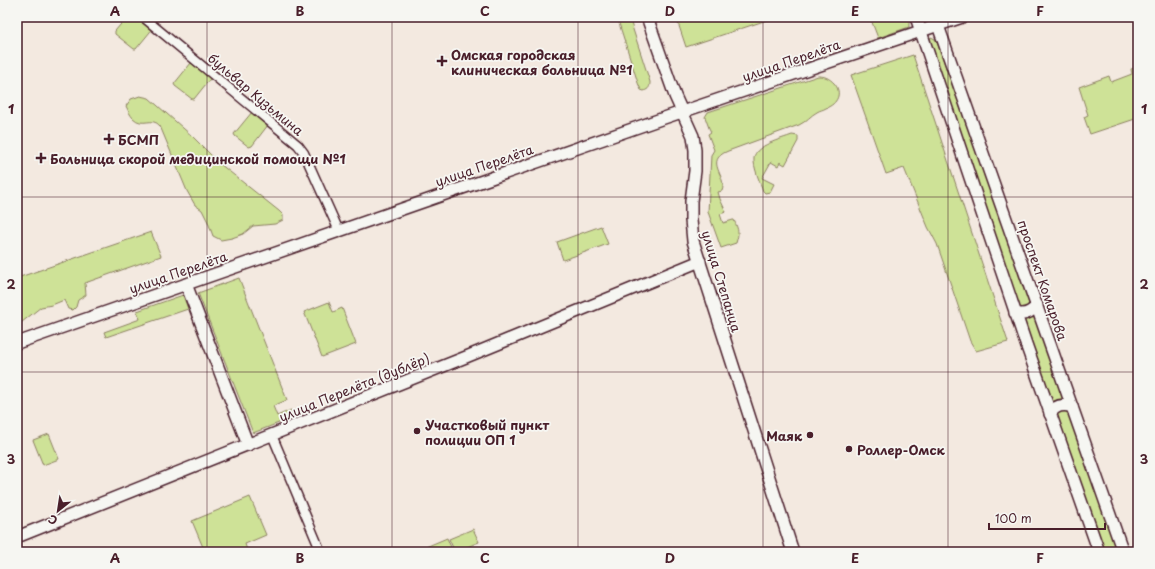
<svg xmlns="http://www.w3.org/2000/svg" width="1155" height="569" viewBox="0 0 1155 569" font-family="'Playpen Sans',sans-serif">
<rect width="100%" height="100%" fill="#f3e9e0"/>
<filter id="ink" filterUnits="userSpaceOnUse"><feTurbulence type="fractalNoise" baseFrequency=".025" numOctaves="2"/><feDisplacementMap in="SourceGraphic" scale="8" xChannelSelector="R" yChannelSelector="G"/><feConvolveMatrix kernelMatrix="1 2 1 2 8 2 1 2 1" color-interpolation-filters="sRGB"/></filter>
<g filter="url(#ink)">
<g fill="#cee297" stroke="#8c8061">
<polygon points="127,17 135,17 151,30 150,32 136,49 134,49 115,34 115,31"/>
<path d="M617 17H629L650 82C650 87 649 89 644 91L641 90 638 83Z"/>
<polygon points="676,17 776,17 686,47"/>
<polygon points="870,17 909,17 909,27 878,38"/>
<polygon points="931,37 935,39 937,42 1030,304 1029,309 1017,309 929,41"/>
<polygon points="913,55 1008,342 976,351 970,341 937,244 928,227 904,168 886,174 851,75"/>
<polygon points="191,63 193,64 210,78 210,79 194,99 192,99 175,86 174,84"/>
<polygon points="1138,67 1138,118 1090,134 1084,117 1088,115 1079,87 1109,76 1111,82 1132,74 1131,69"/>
<path d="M818 76C825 76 829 78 834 83 843 93 837 104 826 108 823 110 820 110 817 112 811 115 806 122 799 125L728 151C703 161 728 176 722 191L718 192 720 199 726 212 720 214 723 223 733 220H734C739 231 739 233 736 243L721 248 708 212 711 155 714 150 708 134 711 132 709 128 705 117 708 112Z"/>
<path d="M140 96 149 98 192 136 220 164 279 211 283 215V220L275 224 253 226 243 234 232 238 221 240 213 236 208 222 202 210 195 205 187 191 160 126C152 116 143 128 133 118 130 115 128 110 126 106L131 99Z"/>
<polygon points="252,112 268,125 252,146 249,147 235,136 234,134"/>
<path d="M792 135 798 136V141L785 165 780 162 778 166 771 162 762 178 774 184 770 192 765 193 763 191C760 182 753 167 754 158 755 145 782 139 792 135Z"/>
<polygon points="601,226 608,244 563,260 557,242"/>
<polygon points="151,232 161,256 85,283 86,295 78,300 76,307 73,310 68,309 64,300 52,305 41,307 17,326 17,278"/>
<polygon points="239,278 287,400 273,406 277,416 291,410 294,417 253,433 198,293"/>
<polygon points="183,295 188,309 106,337 104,332 140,319 137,311"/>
<polygon points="329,302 333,312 342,308 356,344 322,357 304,312"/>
<polygon points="1033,313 1118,552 1103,552 1020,317"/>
<polygon points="49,434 59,459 43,465 33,440"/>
<polygon points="250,497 266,535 245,544 247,550 243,552 205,552 192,521"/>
<polygon points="473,529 479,542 455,552 449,539"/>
<polygon points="447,538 453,552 414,552"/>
</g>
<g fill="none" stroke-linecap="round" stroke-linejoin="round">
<defs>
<g id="street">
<polyline points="143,17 298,145 304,153 339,231"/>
<polyline points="272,435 321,552"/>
</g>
<g id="secondary">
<polyline points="647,17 675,96 693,136 695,150 695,171 691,201 691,220 693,241 793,552"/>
<polyline points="916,17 1026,344 1099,552"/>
<polyline points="935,17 1123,552"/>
<polyline points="186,284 248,445"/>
<path d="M1015 313C1024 316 1031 313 1037 305"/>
<polyline points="17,343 661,119 962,17"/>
<path d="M1050 414C1055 405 1063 404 1072 407"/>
<polyline points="17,537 466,357 700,261"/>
</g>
</defs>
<use href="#street" stroke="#4a1f2b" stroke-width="11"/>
<use href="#secondary" stroke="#4a1f2b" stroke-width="14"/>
<use href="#street" stroke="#f6f6f2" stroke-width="8"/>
<use href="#secondary" stroke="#f6f6f2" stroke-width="11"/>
</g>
</g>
<path fill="none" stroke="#4a1f2b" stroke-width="1" stroke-opacity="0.55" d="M207 17V552M392 17V552M578 17V552M763 17V552M948 17V552M17 197H1138M17 372H1138"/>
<g fill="#4a1f2b" stroke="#f6f6f2" stroke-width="1.5">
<path d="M440 55h4v4h4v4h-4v4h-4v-4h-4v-4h4z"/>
<path d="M107 133h4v4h4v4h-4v4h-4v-4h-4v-4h4z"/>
<path d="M39 152h4v4h4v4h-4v4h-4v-4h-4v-4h4z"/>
<circle cx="417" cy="431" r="4"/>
<circle cx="810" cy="435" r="4"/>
<circle cx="849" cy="449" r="4"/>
</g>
<g text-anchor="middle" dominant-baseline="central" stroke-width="3.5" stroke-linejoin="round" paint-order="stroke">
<g font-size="13" font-weight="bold" fill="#4a1f2b" stroke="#f6f6f2" text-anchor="start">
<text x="451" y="54">Омская городская<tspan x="451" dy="15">клиническая больница №1</tspan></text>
<text x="118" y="139">БСМП</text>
<text x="50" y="158">Больница скорой медицинской помощи №1</text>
<text x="425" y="424">Участковый пункт<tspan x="425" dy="15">полиции ОП 1</tspan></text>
<text x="802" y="435" text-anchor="end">Маяк</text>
<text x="857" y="449">Роллер-Омск</text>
</g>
<g font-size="13" fill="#4a1f2b" stroke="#f6f6f2">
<text transform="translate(791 60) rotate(-19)">улица Перелёта</text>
<text transform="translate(256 94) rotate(40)">бульвар Кузьмина</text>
<text transform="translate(484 165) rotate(-19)">улица Перелёта</text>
<text transform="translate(178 272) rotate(-19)">улица Перелёта</text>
<text transform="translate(1043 280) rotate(71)">проспект Комарова</text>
<text transform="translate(722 281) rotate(73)">улица Степанца</text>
<text transform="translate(354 387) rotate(-22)">улица Перелёта (дублёр)</text>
</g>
</g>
<rect width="1155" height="569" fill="none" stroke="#f6f6f2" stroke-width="44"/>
<g transform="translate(58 511) rotate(210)" stroke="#f6f6f2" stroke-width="3" paint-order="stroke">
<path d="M0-3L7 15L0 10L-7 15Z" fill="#4a1f2b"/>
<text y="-6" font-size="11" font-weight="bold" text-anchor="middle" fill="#4a1f2b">С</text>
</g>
<path d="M989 523v6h116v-6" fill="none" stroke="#4a1f2b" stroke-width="2"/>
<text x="995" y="523" font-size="12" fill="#4a1f2b" stroke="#f6f6f2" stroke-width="3" paint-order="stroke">100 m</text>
<rect x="22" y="22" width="1111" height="525" fill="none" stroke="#4a1f2b" stroke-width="1.5"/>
<g font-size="13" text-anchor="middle" font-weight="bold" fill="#4a1f2b">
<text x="115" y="16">A</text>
<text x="300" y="16">B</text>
<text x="485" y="16">C</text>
<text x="670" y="16">D</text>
<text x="855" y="16">E</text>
<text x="1040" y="16">F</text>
<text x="11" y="114">1</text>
<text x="1144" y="114">1</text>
<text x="11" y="289">2</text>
<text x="1144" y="289">2</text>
<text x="11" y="464">3</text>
<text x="1144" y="464">3</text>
<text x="115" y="563">A</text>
<text x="300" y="563">B</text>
<text x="485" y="563">C</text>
<text x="670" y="563">D</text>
<text x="855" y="563">E</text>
<text x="1040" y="563">F</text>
</g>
</svg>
